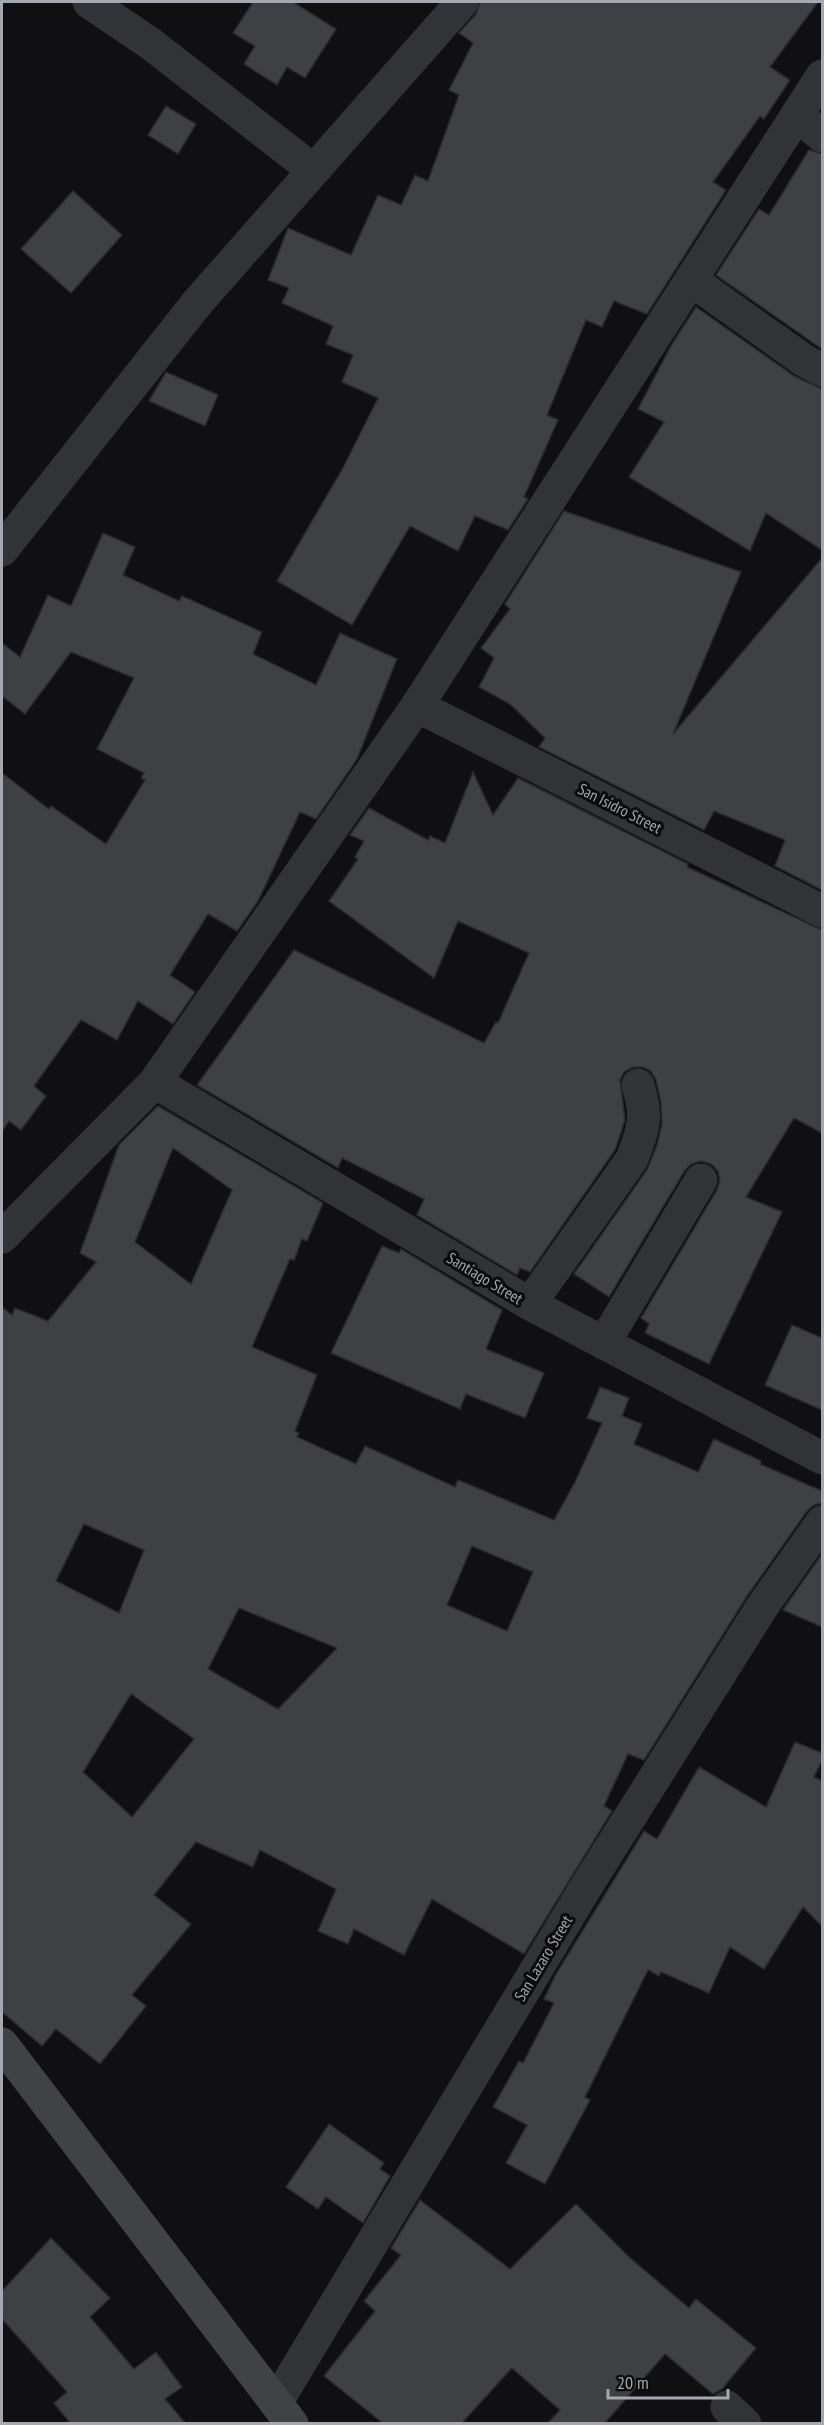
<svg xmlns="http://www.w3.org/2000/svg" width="824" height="2425" viewBox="0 0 824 2425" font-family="'PT Sans Narrow',sans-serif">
<rect width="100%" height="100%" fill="#101012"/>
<g fill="#3f4044" stroke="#2b2b2d" stroke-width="1.5" fill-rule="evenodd">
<polygon points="253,2 293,2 336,29 305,78 287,67 277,85 244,64 255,46 233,33"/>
<polygon points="480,2 818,2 770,67 790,80 764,119 760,116 713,182 726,190 647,314 614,301 602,327 586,320 547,415 558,420 524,497 528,499 508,530 475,516 458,551 410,526 352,625 277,581 343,468 378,398 342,382 353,355 326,344 333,326 282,303 289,288 268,280 288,228 351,255 378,195 401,205 415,175 428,181 459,95 449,90 473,43 459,33 476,14"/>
<polygon points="166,106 196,124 178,154 148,135"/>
<polygon points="809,150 822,154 822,349 716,275 759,209 769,215"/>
<polygon points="73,191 122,235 71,293 21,249"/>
<polygon points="696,307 794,376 822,389 822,550 766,513 750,551 629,477 664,422 638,409 672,344"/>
<polygon points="166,372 218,395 205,426 149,401"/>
<polygon points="564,511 741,572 673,734 822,558 822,890 775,866 785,840 714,811 704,830 539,747 545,738 510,704 479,687 494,658 481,648 510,609 505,604"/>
<polygon points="103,533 135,547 123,575 179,601 182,596 262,632 253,654 316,685 340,633 397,659 357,759 316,819 300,812 258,901 237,931 208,914 170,975 195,992 173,1024 138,1001 117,1040 81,1020 34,1086 46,1096 21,1130 9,1121 2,1131 2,773 49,809 51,806 106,844 145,780 141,778 144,773 97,749 134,678 71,652 25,714 2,696 2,643 20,657 48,595 71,606"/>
<polygon points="473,772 493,815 518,778 688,864 687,867 822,930 822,1133 794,1118 746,1197 782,1212 709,1364 645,1333 649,1324 641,1318 717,1190 720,1180 718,1171 711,1164 701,1161 691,1164 685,1170 609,1297 574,1274 647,1170 657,1145 662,1124 661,1102 656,1080 651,1071 643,1067 633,1067 624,1072 620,1080 625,1120 615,1150 530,1272 520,1268 517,1275 417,1215 424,1199 342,1158 338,1168 197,1085 294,950 484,1043 496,1022 498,1023 529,953 458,921 434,978 329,901 358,859 355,857 364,841 350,835 369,808 428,840 430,836 445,843"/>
<path d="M158 1106 323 1203 307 1241 302 1239 294 1260 290 1259 252 1347 317 1375 295 1431 299 1433 297 1437 356 1464 365 1446 455 1487 458 1480 554 1520 575 1482 602 1423 587 1418 600 1387 629 1398 622 1416 642 1424 634 1444 698 1472 714 1439 761 1461 760 1464 822 1491V1503L814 1505 807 1511 747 1596 644 1760 628 1754 604 1806 612 1811 524 1954 432 1899 404 1955 354 1929 348 1944 318 1931 336 1889 260 1850 253 1867 196 1842 154 1895 191 1924 132 1995 146 2006 100 2064 56 2029 42 2046 2 2012V1307L12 1315 15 1308 48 1321 96 1262 80 1253 119 1145ZM173 1148 232 1190 191 1284 135 1242ZM84 1524 144 1550 119 1613 56 1581ZM472 1546 533 1572 507 1631 447 1605ZM239 1608 337 1648 278 1709 208 1669ZM131 1694 194 1739 132 1817 83 1772Z"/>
<polygon points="382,1246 399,1253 401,1249 502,1310 486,1349 544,1373 525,1418 466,1394 460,1409 331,1353"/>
<polygon points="792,1325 822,1338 822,1410 765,1385"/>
<polygon points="822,1554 822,1627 783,1610"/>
<polygon points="795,1742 822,1753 822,1760 814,1777 822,1781 822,1926 803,1907 764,1969 730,1947 709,1993 661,1972 659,1976 648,1970 585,2097 590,2100 545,2184 506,2163 527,2125 493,2107 519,2061 523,2063 554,2003 544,1999 556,1974 644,1831 657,1839 699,1767 766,1807"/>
<polygon points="329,2124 384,2163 380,2169 390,2176 363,2223 326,2197 318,2209 286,2187"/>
<polygon points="420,2200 510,2269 576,2204 629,2257 689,2308 696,2299 756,2348 722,2389 713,2394 665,2354 604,2424 547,2424 560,2410 512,2368 461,2424 384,2424 324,2376 375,2311 364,2301 401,2255 391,2248"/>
<polygon points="51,2238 110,2298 90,2317 134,2369 156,2352 182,2387 165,2399 186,2424 71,2424 54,2403 67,2392 2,2319 2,2291"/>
</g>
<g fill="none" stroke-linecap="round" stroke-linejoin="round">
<g stroke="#323336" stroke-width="33">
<polyline points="89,2 151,44 313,170"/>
<polyline points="797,115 822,136"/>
<polyline points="691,280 805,361 822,370"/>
<polyline points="2,550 197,303 462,2"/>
<polyline points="417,706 822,911"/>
<polyline points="155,1082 530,1304 822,1458"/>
<polyline points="2,1237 155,1082 417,706 822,76"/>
<path d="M530 1304 632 1159C644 1127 648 1118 638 1085"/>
<polyline points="604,1343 701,1180"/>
<polyline points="276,2403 586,1887 762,1607 822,1522"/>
<polyline points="727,2407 745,2424"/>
</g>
<polyline stroke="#404246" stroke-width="33" points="2,2044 292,2424"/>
</g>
<g text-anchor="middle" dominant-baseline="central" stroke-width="6" stroke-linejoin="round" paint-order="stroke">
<g font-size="16" fill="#a3a8b1" stroke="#0b0b0c">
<text transform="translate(620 808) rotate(27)">San Isidro Street</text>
<text transform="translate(485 1278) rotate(31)">Santiago Street</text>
<text transform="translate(543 1958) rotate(-59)">San Lazaro Street</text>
</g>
</g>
<rect width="824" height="2425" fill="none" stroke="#a3a8b1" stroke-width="6"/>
<path d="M608 2389v9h120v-9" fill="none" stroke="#a3a8b1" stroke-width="3"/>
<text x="617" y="2389" font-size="18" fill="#a3a8b1" stroke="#0b0b0c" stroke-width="4.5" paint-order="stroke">20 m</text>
</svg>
